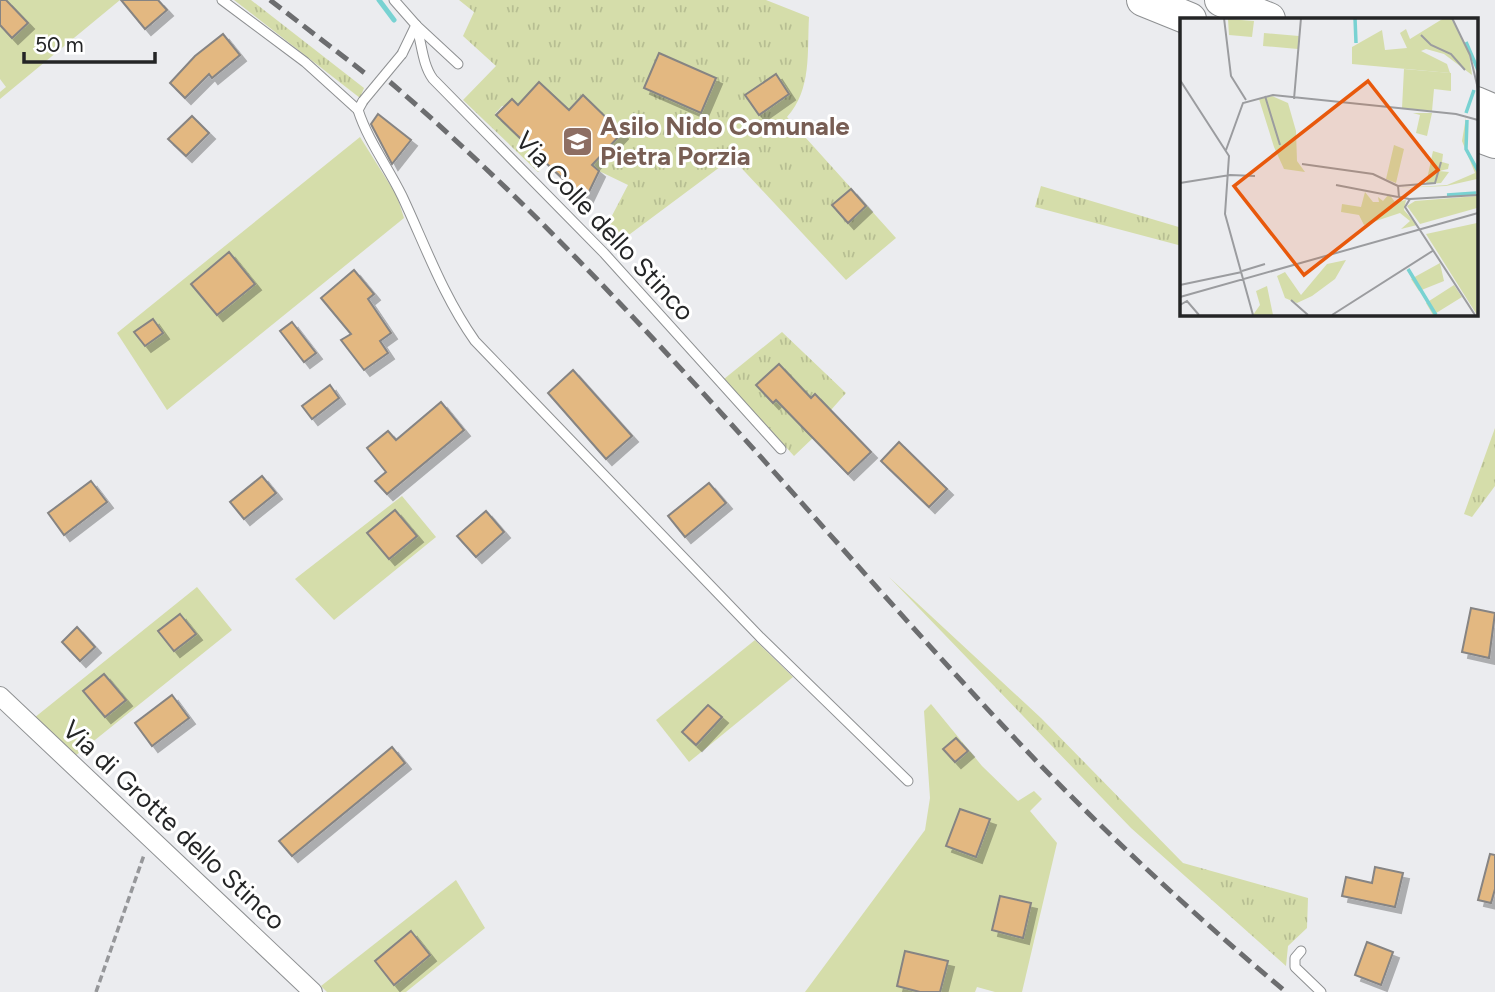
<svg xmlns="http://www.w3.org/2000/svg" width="1495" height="992" viewBox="0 0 1495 992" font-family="Figtree,sans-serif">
<defs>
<pattern id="grass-tufts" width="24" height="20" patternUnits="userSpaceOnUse" patternTransform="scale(1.75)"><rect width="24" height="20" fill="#d5ddaa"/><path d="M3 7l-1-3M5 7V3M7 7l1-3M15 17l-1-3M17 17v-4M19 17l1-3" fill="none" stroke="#b7be92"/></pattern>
<filter id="shadow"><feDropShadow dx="6" dy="6" stdDeviation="0" flood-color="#0004"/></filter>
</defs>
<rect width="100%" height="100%" fill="#ebecef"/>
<g fill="url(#grass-tufts)">
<polygon points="234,0 251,0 364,88 360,98"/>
<path d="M459 0H766L809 17C807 53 812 89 787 117L896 238 846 280 732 158 618 243 611 237 606 236 604 231 628 185 599 171 592 165 622 132 583 96 561 118 559 101 539 82 518 105 502 106 495 114 546 163 538 172 463 100 496 66 463 36 474 12Z"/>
<polygon points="1041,186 1182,228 1182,246 1035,207"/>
<polygon points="782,332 846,393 831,410 836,416 794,456 724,379"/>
<polygon points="1495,428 1495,486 1472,517 1464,514"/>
<polygon points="889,577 1041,718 1183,863 1308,898 1307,928 1288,946 1286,966 1131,828"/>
</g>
<g fill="#d5ddaa" fill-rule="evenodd">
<polygon points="6,0 120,0 0,99 0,92 6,87 0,79 0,25 12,37 27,23"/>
<path d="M360 137 397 196 404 218 167 410 117 333ZM229 253 255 284 217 315 191 284Z"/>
<path d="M402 496 436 537 334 620 295 579ZM395 510 417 536 389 559 367 533Z"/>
<path d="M197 587 232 630 75 756 34 718ZM180 614 195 634 174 651 158 631Z"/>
<polygon points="755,640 793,677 689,762 656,720"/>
<path d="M931 704 982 766 1018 801 1034 791 1042 799 1030 811 1057 843 1022 992H995L977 987 975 992H940L947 961 905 951 897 986 920 992H805L925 830 930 798 924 711ZM960 809 990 820 976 857 947 846Z"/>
<path d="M456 880 485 928 406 992H327L321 986ZM411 932 430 955 394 985 375 961Z"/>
</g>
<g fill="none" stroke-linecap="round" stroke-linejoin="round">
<polyline stroke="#78d2d2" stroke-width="5" points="379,0 394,20"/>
</g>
<g fill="#e3b881" stroke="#868483" stroke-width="2" filter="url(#shadow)">
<polygon points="0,0 6,0 28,23 12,38 0,25"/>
<polygon points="121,0 158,0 167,10 145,29"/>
<polygon points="223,34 240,55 212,78 209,74 185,98 170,83 195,56"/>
<polygon points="659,53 716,78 701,113 644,88"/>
<polygon points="776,74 789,94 759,115 745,95"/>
<polygon points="539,82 569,110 583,95 622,133 592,165 599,171 585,200 496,115 512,99 518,105"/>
<polygon points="378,114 411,140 392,164 371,124"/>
<polygon points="192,116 209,133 186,156 168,139"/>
<polygon points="851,189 866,206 848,223 832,205"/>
<polygon points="229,252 255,284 217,315 191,284"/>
<polygon points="354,270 374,294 368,299 391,333 380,341 388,353 364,370 341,340 351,334 321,298"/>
<polygon points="153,319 163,333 145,346 134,332"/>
<polygon points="292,322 316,353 304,362 280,331"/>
<polygon points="779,364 811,398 815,394 871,452 848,474 776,400 773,403 756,385"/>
<polygon points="573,370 632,436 606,459 548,393"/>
<polygon points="330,385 339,398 312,419 302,406"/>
<polygon points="441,402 464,430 387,494 375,481 386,472 367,448 388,431 396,440"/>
<polygon points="899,442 947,489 929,507 881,461"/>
<polygon points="262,476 276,493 244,519 230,502"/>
<polygon points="91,481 107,502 64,535 48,513"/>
<polygon points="709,483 726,503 685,537 668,516"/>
<polygon points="395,510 417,536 389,559 367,533"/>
<polygon points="486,511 504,532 476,557 457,536"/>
<polygon points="1471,608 1495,613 1489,658 1462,652"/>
<polygon points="180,614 196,634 174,651 158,631"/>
<polygon points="77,627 95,647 80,661 62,642"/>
<polygon points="104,674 126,700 105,717 83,691"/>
<polygon points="172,695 189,718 152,746 135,723"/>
<polygon points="708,705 722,717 696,745 682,732"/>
<polygon points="956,738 968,751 955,762 943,749"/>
<polygon points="392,747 405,763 292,856 279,841"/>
<polygon points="960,809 990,819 976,857 946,846"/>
<polygon points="1490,854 1495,855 1495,889 1491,903 1478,900"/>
<polygon points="1375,867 1403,873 1395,907 1342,896 1346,877 1372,883"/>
<polygon points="1000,896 1031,903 1023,938 992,930"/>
<polygon points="411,931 430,955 394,985 375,961"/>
<polygon points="1367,942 1393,952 1381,985 1355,975"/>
<polygon points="905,951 948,961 940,992 920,992 897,986"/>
</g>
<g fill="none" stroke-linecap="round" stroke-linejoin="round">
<defs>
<g id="service">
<polyline points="222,0 305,62 358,110"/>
<polyline points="394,0 416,25 402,54"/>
<path d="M416 25C422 43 422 64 433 79L604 253 781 449"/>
<polyline points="417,26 458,64"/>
<path d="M363 101 358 110C368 141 388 167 402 196 425 245 443 296 475 341L760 637 908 781"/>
<polyline points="1301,951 1295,958 1295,967 1321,992"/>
</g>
<polyline id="minor" points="0,696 313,992"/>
<g id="motorway">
<polyline points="1143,0 1190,19"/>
<polyline points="1221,0 1269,19"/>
<polyline points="1476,103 1495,111"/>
<polyline points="1476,135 1495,142"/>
</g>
</defs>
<use href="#service" stroke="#8e9092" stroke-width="11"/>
<use href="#minor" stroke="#8e9092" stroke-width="20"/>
<use href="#motorway" stroke="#8e9092" stroke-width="34"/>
<polyline stroke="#96979a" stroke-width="3.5" stroke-dasharray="7 3.5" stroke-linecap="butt" points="96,992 144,855"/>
<use href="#service" stroke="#fff" stroke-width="9"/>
<use href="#minor" stroke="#fff" stroke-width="18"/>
<use href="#motorway" stroke="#fff" stroke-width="32"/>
<g stroke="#6c6d6f" stroke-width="5" stroke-dasharray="14 7" stroke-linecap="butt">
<polyline points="270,0 366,74"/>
<path d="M390 82C623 282 812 524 1023 747 1106 834 1194 915 1286 992"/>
</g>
<defs>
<polyline id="service-bridge" points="363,101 402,54"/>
</defs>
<use href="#service-bridge" stroke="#8e9092" stroke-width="11" stroke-linecap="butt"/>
<use href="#service-bridge" stroke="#fff" stroke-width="9"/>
</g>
<defs>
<symbol id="school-square" viewBox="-11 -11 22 22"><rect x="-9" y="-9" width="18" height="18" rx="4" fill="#8d6e63" stroke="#fff"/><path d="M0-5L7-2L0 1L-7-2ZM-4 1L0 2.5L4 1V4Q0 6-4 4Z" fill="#fff"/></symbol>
</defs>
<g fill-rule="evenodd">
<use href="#school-square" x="560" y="124" width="35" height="35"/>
</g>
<g text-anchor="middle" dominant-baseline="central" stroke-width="6" stroke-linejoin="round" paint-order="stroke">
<g font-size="26" font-weight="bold" fill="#785e54" stroke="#fff" text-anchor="start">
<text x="600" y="126">Asilo Nido Comunale<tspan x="600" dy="30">Pietra Porzia</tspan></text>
</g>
<g font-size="26" fill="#242526" stroke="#fff">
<text transform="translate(605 226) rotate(47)">Via Colle dello Stinco</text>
<text transform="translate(174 825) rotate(43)">Via di Grotte dello Stinco</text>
</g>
</g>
<g transform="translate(1180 18)">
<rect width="298" height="298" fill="#ebecef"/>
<path d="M264 0H271L289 35 292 57 264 36 246 31 241 33 267 46 270 55 172 46V29L202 12 205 32 227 30 220 15 226 11 230 21ZM233 95H252L247 118 236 115 240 97ZM286 99V131L297 153V161L266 168 219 170 267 167 295 155 282 123ZM185 174 193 184H199L198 179 203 183 209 176 215 184 226 182 224 192 237 207 221 211 230 203 220 195 184 207 179 197 161 194 162 186 181 189ZM297 178V190L240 206 227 188 235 183ZM166 242 155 261 132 278 117 285 105 280 97 258 105 254 121 277 147 246ZM87 268 93 297H73L80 287 76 273Z" fill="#d5ddaa"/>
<path d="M48 1 74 3 72 19 49 17ZM84 15 119 18 118 31 83 28ZM224 51 271 55V73L254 71 252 93 222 90ZM92 78 108 85 116 113 117 143 125 154 104 151 94 129 79 81ZM214 127 224 131 216 165 206 161ZM253 133 263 136 262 144 269 146 268 151 259 153 269 154 261 165 246 166ZM297 205 296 282 297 297 246 216ZM260 245 264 263 239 273 231 261ZM274 267 282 279 253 297 246 285Z" fill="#d5ddaa"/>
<path fill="none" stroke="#78d2d2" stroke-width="3.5" d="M175 0 176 25M286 24 298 52M286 95 294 72M287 102 286 131 298 153M267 177 296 175M228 251 256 297"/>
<path fill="none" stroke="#9b9c9f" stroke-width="2" d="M44 0 51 58 66 82M272 0 290 37 298 71M241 17 251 27 271 36 285 52M0 62 49 138 45 196 73 297M85 78 100 127M114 81 121 0M46 132 63 85 93 77 276 96 298 102M122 146 193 156 218 168 219 179 229 181M0 165 50 157 75 158M156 167 218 179M218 168 255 165 261 144M62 253 85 246M0 267 62 254M0 279 298 195M111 282 128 297M0 287 7 283 19 297M152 297 254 232M295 297 225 189 230 181 298 177"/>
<path fill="#e8590c" fill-opacity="0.15" stroke="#e8590c" stroke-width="3.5" d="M188 63 258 152 124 257 54 168Z"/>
<rect width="298" height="298" fill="none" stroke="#242526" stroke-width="3.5"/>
</g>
<path d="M24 52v10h131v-10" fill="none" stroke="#242526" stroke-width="3.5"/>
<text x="35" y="52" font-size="21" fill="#242526" stroke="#ffffff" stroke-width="5" paint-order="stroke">50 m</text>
</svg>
